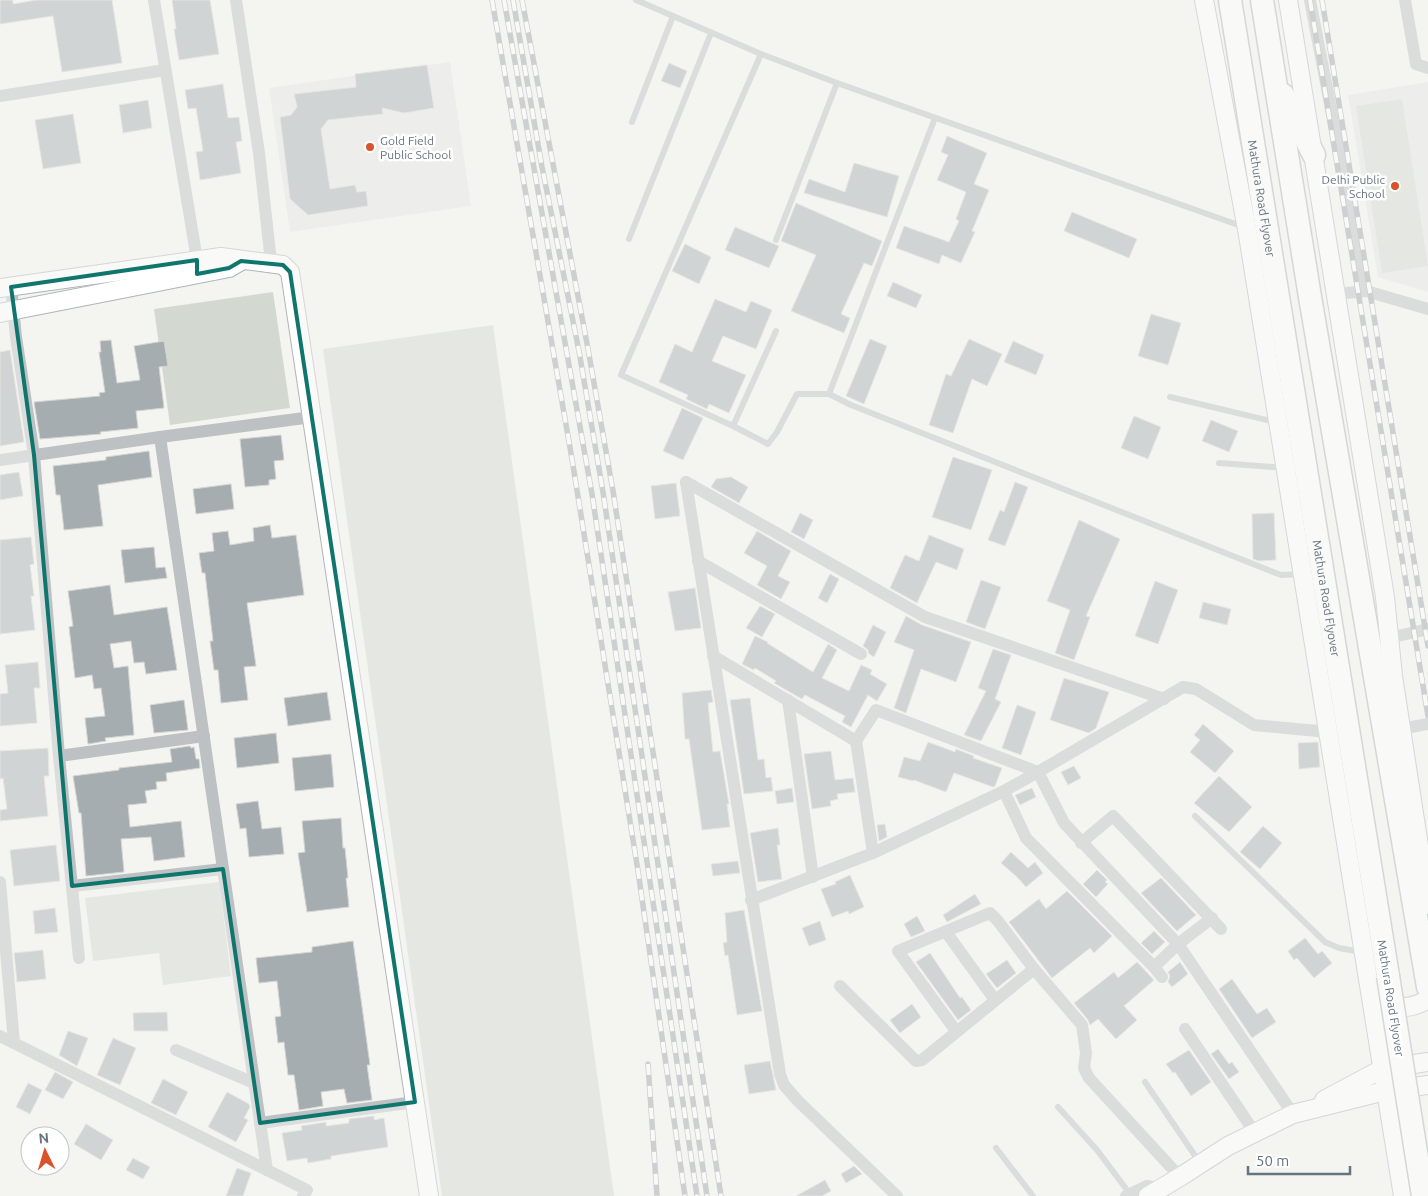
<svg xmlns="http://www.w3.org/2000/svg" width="1428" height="1196" viewBox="0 0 1428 1196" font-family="Ubuntu,sans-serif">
<rect width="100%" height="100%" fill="#f4f4f0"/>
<g fill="#e5e6e4">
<polygon points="450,62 471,206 290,232 269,88"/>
<polygon points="1428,82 1428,292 1378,277 1348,95"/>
</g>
<g fill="#d3d9d0">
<polygon points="1402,99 1428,266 1382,273 1356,106"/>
<polygon points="273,292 290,408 170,425 154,309"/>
<polygon points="493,325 614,1196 442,1196 323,349"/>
<polygon points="219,882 231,976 163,985 159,953 93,961 85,898"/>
</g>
<g fill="#a5adb1" stroke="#d5d5d3">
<polygon points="0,0 13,0 13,4 36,0 112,0 122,63 62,72 53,16 0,24"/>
<polygon points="172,0 210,0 219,54 179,60 174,29 176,29"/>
<polygon points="669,63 687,71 680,88 661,81"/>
<polygon points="427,65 434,108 404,113 382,108 383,114 328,120 321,129 330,189 355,185 357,192 366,191 368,206 308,215 290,199 280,117 291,115 297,107 294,94 356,87 355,74"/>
<polygon points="223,84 228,118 239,117 242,141 236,142 241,173 200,180 196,152 203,151 196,108 188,109 185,90"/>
<polygon points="148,100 152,128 123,133 119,105"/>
<polygon points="73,114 81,163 43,169 35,120"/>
<polygon points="947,136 987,153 974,184 989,190 972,231 975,232 961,263 942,255 939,264 896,248 904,226 949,242 959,221 956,219 966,192 937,180 948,155 941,152"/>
<polygon points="854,163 899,176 887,217 804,193 809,179 845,192"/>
<polygon points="796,203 882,241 872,266 864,263 841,314 850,318 844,333 791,311 816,255 781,241"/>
<polygon points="1072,212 1137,239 1129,258 1064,231"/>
<polygon points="735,227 779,246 769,268 725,250"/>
<polygon points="685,244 711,257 699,284 672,271"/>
<polygon points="893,282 922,295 916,308 887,296"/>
<polygon points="715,299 746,312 751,301 772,310 756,349 723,336 712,361 746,375 729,413 709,404 707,409 686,399 688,395 659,382 675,344 692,352"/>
<polygon points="1151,314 1181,323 1168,365 1138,356"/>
<polygon points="870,339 887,346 864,404 846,396"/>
<polygon points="969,339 1002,354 987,386 972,379 953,433 929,425 946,374 951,376"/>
<polygon points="111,340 117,383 140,380 134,346 164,341 168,366 159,367 164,408 136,411 138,428 100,432 101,434 40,439 34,402 100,396 99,393 105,392 99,352 101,352 100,341"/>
<polygon points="1013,341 1044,355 1036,375 1004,362"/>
<polygon points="10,350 24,442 0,446 0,352"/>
<polygon points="682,408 703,418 683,460 663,451"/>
<polygon points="1134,416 1161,427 1148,459 1121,448"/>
<polygon points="1211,420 1238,431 1229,452 1202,441"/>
<polygon points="281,435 284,460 274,461 276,479 269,480 269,485 245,487 240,439"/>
<polygon points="149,451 152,477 98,485 103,526 64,530 60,495 56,495 53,466 106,460 106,457"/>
<polygon points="953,457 992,470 971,530 932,517"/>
<polygon points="19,472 23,496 0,500 0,475"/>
<polygon points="731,477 748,487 739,503 711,487 716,479"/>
<polygon points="1015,482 1028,487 1005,546 988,540 1000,510 1004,512"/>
<polygon points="676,483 680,516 655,519 651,486"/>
<polygon points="231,484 234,509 196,514 193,489"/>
<polygon points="800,513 813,520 804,539 791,532"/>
<polygon points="1274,513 1276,560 1259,561 1253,559 1252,514"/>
<polygon points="1079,520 1120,539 1086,616 1090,617 1074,660 1055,653 1070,610 1047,601"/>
<polygon points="270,525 272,538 296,535 304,595 247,603 256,666 244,667 248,700 221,703 218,670 214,670 210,641 213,641 205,573 202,573 199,553 214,551 212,533 228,531 230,545 254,541 253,528"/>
<polygon points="757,531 791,551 778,576 790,582 781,599 757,585 767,566 744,553"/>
<polygon points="929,535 964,549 957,570 936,562 917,603 890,588 905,555 919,561"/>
<polygon points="31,537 34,564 30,565 34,596 31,596 35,630 0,634 0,540"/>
<polygon points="154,547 156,568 165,567 167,578 125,583 121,550"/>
<polygon points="830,574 839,579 827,603 818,598"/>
<polygon points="981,580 1001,587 985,629 966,622"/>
<polygon points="1155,581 1178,590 1158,644 1135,636"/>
<polygon points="110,585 114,615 167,607 177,670 146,674 144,662 134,663 131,641 110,644 114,668 128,666 134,735 105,738 106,741 88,744 85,718 105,716 101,688 94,689 92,675 75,678 69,627 73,626 68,591"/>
<polygon points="695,588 701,628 675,631 668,592"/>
<polygon points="1203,602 1231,609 1227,625 1199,618"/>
<polygon points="760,606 775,614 762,637 746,628"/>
<polygon points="906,616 922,625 971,642 956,682 921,669 906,713 894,708 914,650 894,642"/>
<polygon points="873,625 886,632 874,657 869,654 868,650 863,646"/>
<polygon points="755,636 768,642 767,643 813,672 828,644 837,650 822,678 849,691 861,665 872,670 870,674 887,684 877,701 868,695 851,727 842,722 845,716 805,695 802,699 774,683 776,681 755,668 754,670 742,664"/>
<polygon points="993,649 1011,655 995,699 1001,702 981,741 964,735 986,691 978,688"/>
<polygon points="38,662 40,688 34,688 37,723 0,726 0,694 8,693 5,665"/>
<polygon points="1064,678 1109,692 1096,728 1089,733 1050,720"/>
<polygon points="711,690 713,702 708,703 713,752 720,751 729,804 727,804 730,827 702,830 689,739 685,739 682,693"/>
<polygon points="327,692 331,720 288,726 284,698"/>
<polygon points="750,698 758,760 764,759 766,778 771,777 773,791 744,794 730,700"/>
<polygon points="184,700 188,730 154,733 150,705"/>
<polygon points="1017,705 1036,712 1021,755 1002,748"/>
<polygon points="1203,724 1234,751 1215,773 1190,752 1200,740 1194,735"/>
<polygon points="276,733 279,763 237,768 234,738"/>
<polygon points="928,742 955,752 956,749 974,756 973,758 1002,768 995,786 993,787 954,773 946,792 914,780 913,781 898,777 904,757 920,761"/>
<polygon points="1318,742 1320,767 1299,769 1298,743"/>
<polygon points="190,746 191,748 194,747 196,759 199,759 200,768 166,773 167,781 156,782 157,789 145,791 147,803 128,805 130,827 181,821 185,857 154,861 151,837 121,839 124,872 86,876 81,813 79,813 73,776 119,770 119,768 172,762 170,749"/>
<polygon points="48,748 49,776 44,776 48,816 0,821 0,810 7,809 3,778 0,779 0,751"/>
<polygon points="831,751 835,780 853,778 855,792 837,794 838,799 830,801 831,806 812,809 804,754"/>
<polygon points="331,754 334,787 295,791 292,758"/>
<polygon points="1074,766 1081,778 1068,785 1061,772"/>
<polygon points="1219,776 1252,807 1229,832 1194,803"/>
<polygon points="792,788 794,802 777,804 775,791"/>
<polygon points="1032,788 1036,797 1020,805 1015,795"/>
<polygon points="258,801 262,829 281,827 284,854 249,857 246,828 240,829 236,804"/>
<polygon points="341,818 343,848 345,848 348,878 346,878 349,907 307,912 298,853 305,852 302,821"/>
<polygon points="885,824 887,837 879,841 877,825"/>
<polygon points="1263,826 1282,843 1260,869 1240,852"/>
<polygon points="778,828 780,845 777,845 782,879 758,882 750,833"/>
<polygon points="56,845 60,881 14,886 10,850"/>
<polygon points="1011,852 1028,868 1035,862 1043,873 1026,887 1017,877 1001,863"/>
<polygon points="738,861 740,873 713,876 711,864"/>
<polygon points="1097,870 1107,880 1105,882 1108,884 1096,897 1083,884"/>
<polygon points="850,875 864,907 849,914 848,911 832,917 821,889 836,884 835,882"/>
<polygon points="1161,878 1196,915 1177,931 1141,893"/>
<polygon points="1067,891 1112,936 1094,953 1090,948 1052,978 1009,922 1039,899 1046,909"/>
<polygon points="975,894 981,904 947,922 943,915"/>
<polygon points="55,908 58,932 35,934 33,911"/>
<polygon points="744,910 762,1011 737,1015 728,955 725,956 723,943 727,942 725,913"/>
<polygon points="917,916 925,931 911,937 904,924"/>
<polygon points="820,921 826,940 809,946 802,928"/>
<polygon points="1154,931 1165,942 1152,954 1141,943"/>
<polygon points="1305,938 1318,954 1322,951 1332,963 1314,978 1297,958 1294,960 1288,951"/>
<polygon points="353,941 370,1065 367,1065 372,1100 347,1103 344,1089 321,1092 323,1106 299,1110 294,1075 288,1075 284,1042 278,1043 275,1017 281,1016 277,981 259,983 256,958 312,952 312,947"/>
<polygon points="43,950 46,979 17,982 14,953"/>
<polygon points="930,953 960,998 962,997 971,1010 958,1020 916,962"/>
<polygon points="1007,960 1016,973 997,988 986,974"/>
<polygon points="1137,962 1154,980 1124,1006 1137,1020 1116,1039 1098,1019 1090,1025 1088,1020 1074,1003 1114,972 1118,978"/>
<polygon points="1180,962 1188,974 1172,987 1168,982 1170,976 1168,972"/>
<polygon points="1232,979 1257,1014 1267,1008 1276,1022 1252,1038 1219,989"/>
<polygon points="912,1004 921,1017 900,1033 890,1020"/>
<polygon points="167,1012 168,1031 134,1031 133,1013"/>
<polygon points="68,1031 88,1038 77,1066 59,1055"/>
<polygon points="113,1038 136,1048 120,1085 97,1075"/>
<polygon points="1218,1049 1229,1064 1232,1062 1239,1072 1229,1079 1211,1054"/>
<polygon points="1189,1050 1211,1082 1191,1096 1175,1072 1173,1073 1166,1064"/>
<polygon points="770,1061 776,1090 749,1094 744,1065"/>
<polygon points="55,1072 73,1082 63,1099 45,1090"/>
<polygon points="163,1079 188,1092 176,1115 151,1103"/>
<polygon points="28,1083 42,1090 30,1114 16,1107"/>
<polygon points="227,1092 249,1104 250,1107 244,1118 248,1120 236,1142 208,1127"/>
<polygon points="374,1116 374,1120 384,1118 388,1147 331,1156 331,1159 308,1163 307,1158 287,1161 282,1133 302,1130 301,1126 326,1122 326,1126 349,1123 349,1119"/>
<polygon points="86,1124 113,1140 101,1160 74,1144"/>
<polygon points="133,1158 150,1167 143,1179 126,1170"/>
<polygon points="854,1166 862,1174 846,1183 841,1174"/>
<polygon points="237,1168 251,1173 243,1196 226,1196"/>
<polygon points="825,1180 831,1191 822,1196 796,1196"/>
</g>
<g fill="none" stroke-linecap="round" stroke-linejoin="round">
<defs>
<g id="secondary">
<polyline points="1204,0 1247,229 1403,1196"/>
<polyline points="1288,0 1385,597 1393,676 1428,905"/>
<polyline points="0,288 221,257 283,265 290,272 429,1196"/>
<polyline points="0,313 229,268 241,261"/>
<path d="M1382 1000C1396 1011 1414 1008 1428 999"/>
<polyline points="1324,1100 1382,1069 1428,1062"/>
<polyline points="1148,1196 1180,1177 1228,1146 1293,1114 1385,1091 1428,1085"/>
</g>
<g id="highway">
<path id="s1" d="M1230 0 1388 976"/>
<polyline points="1262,0 1310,297 1428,987"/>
<polyline points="1283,95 1314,155"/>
</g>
</defs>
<use href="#secondary" stroke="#b0b5b9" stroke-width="20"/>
<use href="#highway" stroke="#b0b4b7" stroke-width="25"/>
<g stroke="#bdc1c4" stroke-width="6">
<polyline points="636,0 761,54 837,83 1244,227"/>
<polyline points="761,54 621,375 733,426 768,444 777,432 797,394 829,394 851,405 1281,575 1302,574"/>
<polyline points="632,122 673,16"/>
<polyline points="629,239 711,33"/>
<polyline points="776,240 837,83"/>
<polyline points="829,394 935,118"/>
<polyline points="1170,397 1275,422"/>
<polyline points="733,426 776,331"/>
<polyline points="1219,463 1285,468"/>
<polyline points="1195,816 1325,942 1339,948 1361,952"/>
<polyline points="1145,1082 1200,1163"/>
<polyline points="1058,1107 1097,1150 1130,1194"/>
<polyline points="996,1148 1033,1196"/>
</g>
<g stroke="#bdc1c4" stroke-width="12">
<polyline points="154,0 197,260 197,269"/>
<polyline points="236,0 259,153 271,262"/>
<polyline points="1310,0 1366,291"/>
<polyline points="1405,0 1416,64 1428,68"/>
<polyline points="0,96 165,70"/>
<polyline points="11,287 16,337 34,455 59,756 79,958"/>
<polyline points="1337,294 1366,291 1428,309"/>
<polyline points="160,437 267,1170"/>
<polyline points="0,460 160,437 312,417"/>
<polyline points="686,482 780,1074 784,1085 798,1101 897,1196"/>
<polyline points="686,482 925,617 1164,699"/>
<polyline points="698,561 861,654"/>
<polyline points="1389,638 1428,629"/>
<polyline points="713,656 856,741"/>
<polyline points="788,700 813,877"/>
<polyline points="1401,729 1428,724"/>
<polyline points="59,756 204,736"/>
<polyline points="1004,791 1026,838 1154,967 1162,977"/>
<polyline points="1081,843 1113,816 1221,929"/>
<polyline points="873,853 856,741 876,710 1038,772 1064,823 1178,944 1293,1114"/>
<polyline points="0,882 14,1043"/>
<polyline points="72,886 223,869"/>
<polyline points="751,900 873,853 1004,791 1038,772 1183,687 1196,689 1254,725 1328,732"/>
<polyline points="946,932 995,1000"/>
<polyline points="1154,967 1178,944 1212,918"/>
<polyline points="840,986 916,1061 922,1060 1034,969"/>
<polyline points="1185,1029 1255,1133"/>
<polyline points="956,1031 898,951 990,913 998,921 1034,969 1082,1025 1086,1053 1084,1068 1089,1078 1180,1177"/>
<polyline points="0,1036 307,1190 303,1196"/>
<polyline points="176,1050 254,1083"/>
<polyline points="260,1123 415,1102"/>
<polyline points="1126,1196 1147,1186 1163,1189"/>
</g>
<use href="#secondary" stroke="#fff" stroke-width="18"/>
<use href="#highway" stroke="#fff" stroke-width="22"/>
<defs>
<g id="rail">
<polyline points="492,0 572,459 638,871 685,1196"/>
<polyline points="504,0 592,494 697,1196"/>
<polyline points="513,0 542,167 579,351 603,492 707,1196"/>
<polyline points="522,0 588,349 613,491 721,1196"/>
<polyline points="1310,0 1428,716"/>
<polyline points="1322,0 1428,646"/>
<polyline points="648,1064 657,1196"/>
</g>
</defs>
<use href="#rail" stroke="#9da3a8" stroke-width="5.5"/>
<use href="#rail" stroke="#fff" stroke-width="4" stroke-dasharray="11" stroke-linecap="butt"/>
<defs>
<polyline id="highway-bridge" points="1388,976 1423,1196"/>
</defs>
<use href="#highway-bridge" stroke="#b0b4b7" stroke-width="25" stroke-linecap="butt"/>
<use href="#highway-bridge" stroke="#fff" stroke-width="22"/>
</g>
<path d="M0 0H1428V1196H0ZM197 260V274L229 268 241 261 283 265 290 272 415 1102 260 1123 223 869 72 886 34 455 11 287Z" fill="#f4f4f0" fill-opacity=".55" fill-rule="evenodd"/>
<path fill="none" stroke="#0f766e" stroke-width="4" stroke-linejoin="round" d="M197 260V274L229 268 241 261 283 265 290 272 415 1102 260 1123 223 869 72 886 34 455 11 287Z"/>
<g fill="#d9532c" stroke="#fff" stroke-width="2">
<circle cx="370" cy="147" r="5"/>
<circle cx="1395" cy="186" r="5"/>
</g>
<g text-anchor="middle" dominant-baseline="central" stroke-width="5" stroke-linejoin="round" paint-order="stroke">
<g font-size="12" fill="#657480" stroke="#fff" text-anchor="start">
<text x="380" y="140">Gold Field<tspan x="380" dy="14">Public School</tspan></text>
<text x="1385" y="179" text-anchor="end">Delhi Public<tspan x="1385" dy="14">School</tspan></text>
</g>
<g font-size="12" fill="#657480" stroke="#fff">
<text stroke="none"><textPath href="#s1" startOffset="201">Mathura Road Flyover</textPath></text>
<text stroke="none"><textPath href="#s1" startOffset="606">Mathura Road Flyover</textPath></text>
<text transform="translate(1391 998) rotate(81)">Mathura Road Flyover</text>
</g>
</g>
<g transform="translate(45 1151) rotate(355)"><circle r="24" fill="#ffffff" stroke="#c1c7cc"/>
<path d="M0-4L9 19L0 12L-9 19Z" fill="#d9532c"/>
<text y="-8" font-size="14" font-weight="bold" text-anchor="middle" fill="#657480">N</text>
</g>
<path d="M1248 1166v8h102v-8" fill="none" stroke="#657480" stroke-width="2.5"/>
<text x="1256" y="1166" font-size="15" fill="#657480" stroke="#ffffff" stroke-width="4" paint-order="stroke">50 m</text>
</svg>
